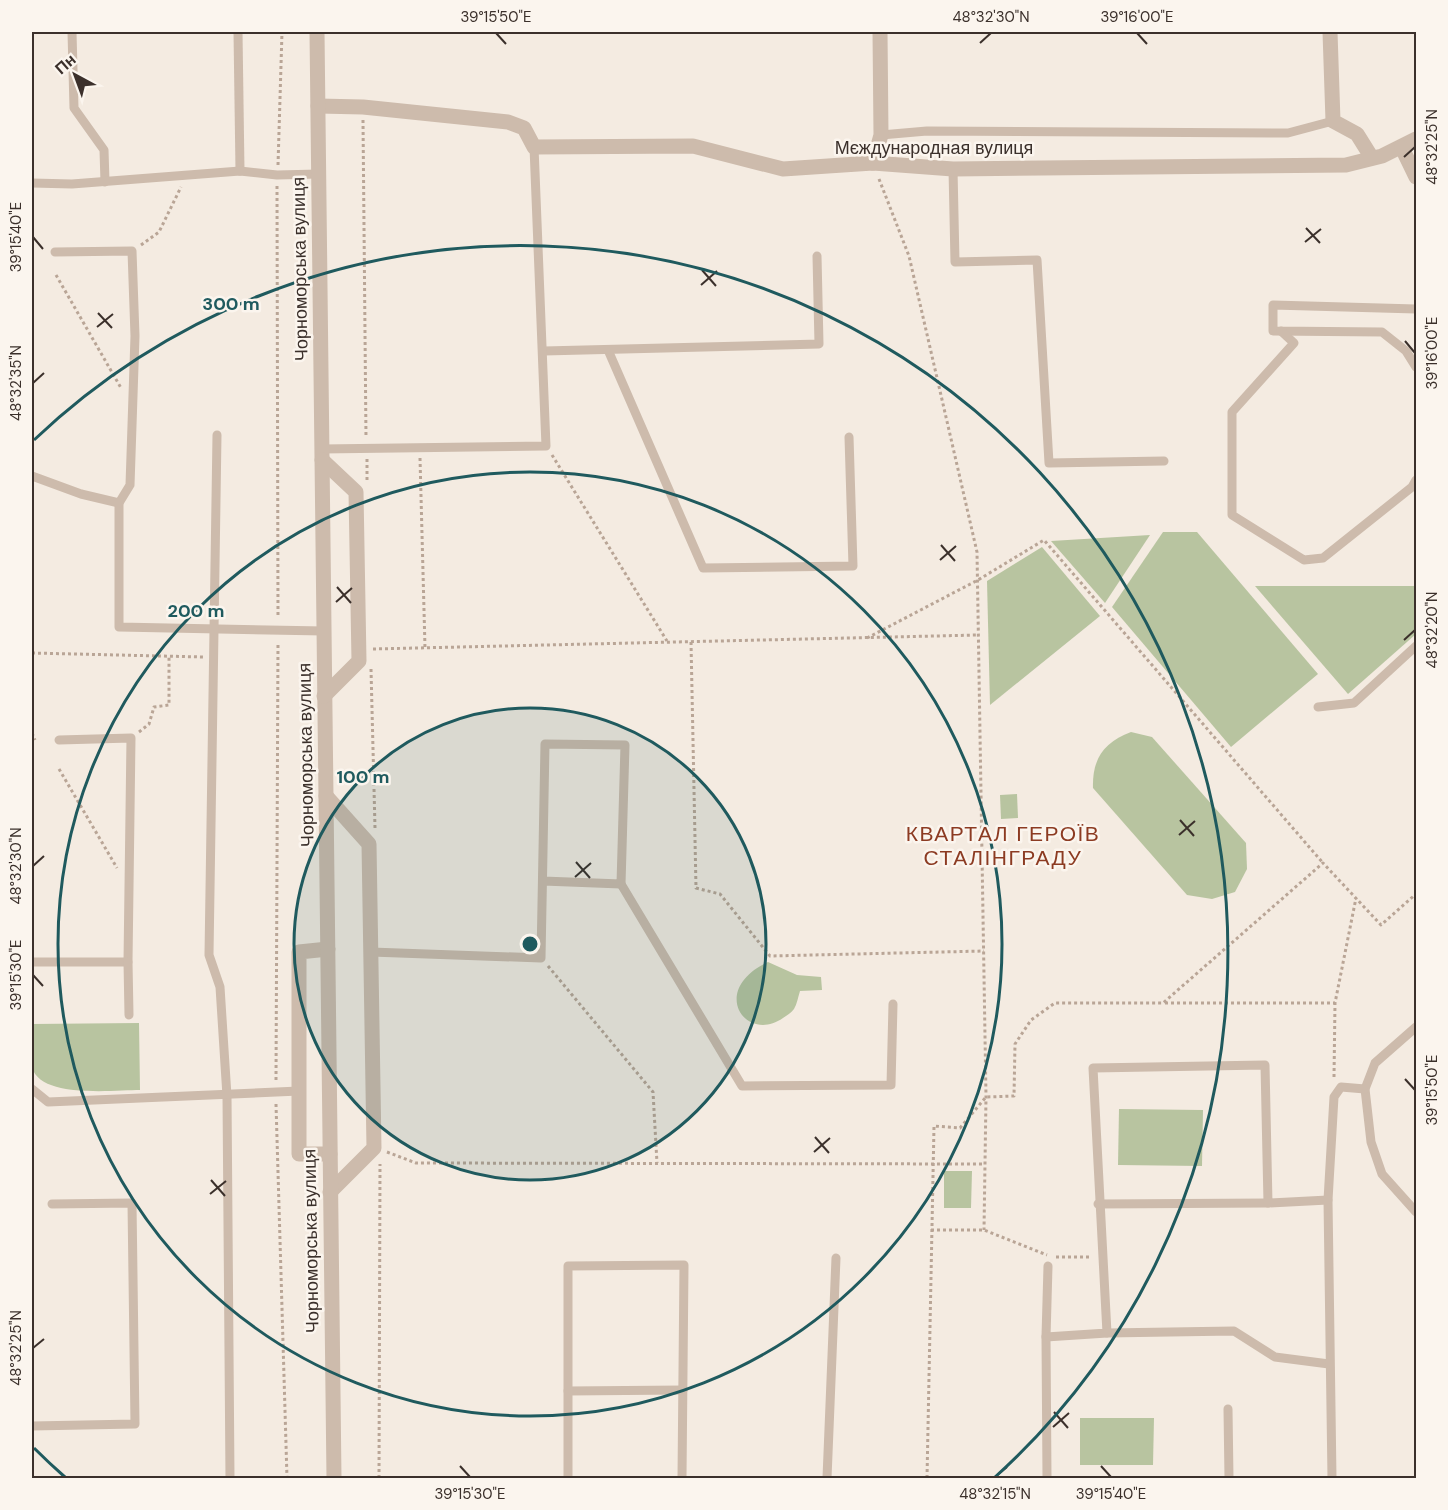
<svg xmlns="http://www.w3.org/2000/svg" width="1448" height="1510" viewBox="0 0 1448 1510" font-family="'DM Sans',sans-serif">
<rect width="100%" height="100%" fill="#f4ebe1"/>
<g fill="#b8c4a0">
<polygon points="1163,532 1197,532 1318,674 1231,747 1112,607"/>
<polygon points="1150,535 1105,603 1051,541"/>
<polygon points="1042,547 1100,616 990,705 987,581"/>
<polygon points="1416,586 1416,634 1348,694 1255,586"/>
<path d="M1131 732 1152 737 1246 843 1247 869 1235 892 1212 899 1187 895 1093 788C1092 759 1104 742 1131 732Z"/>
<polygon points="1017,794 1018,818 1001,819 1000,795"/>
<path d="M768 962 797 975 821 977 822 990 800 991C798 997 797 1004 794 1009 791 1013 787 1015 783 1018 746 1044 708 990 768 962Z"/>
<path d="M139 1023 140 1090C114 1090 40 1099 32 1067 28 1055 31 1037 32 1024Z"/>
<polygon points="1119,1109 1203,1110 1202,1166 1118,1165"/>
<polygon points="944,1171 972,1171 971,1208 944,1208"/>
<polygon points="1080,1418 1154,1418 1153,1465 1080,1465"/>
</g>
<g fill="none" stroke-linecap="round" stroke-linejoin="round">
<g stroke="#b9a596" stroke-width="3" stroke-dasharray="3 3" stroke-linecap="butt">
<polyline points="363,120 366,438"/>
<polyline points="278,165 282,32"/>
<polyline points="879,179 909,256 977,552 986,1097 984,1230"/>
<polyline points="277,186 278,618"/>
<polyline points="141,245 159,232 181,187"/>
<polyline points="56,275 121,388"/>
<polyline points="552,455 667,641"/>
<polyline points="420,458 425,648"/>
<polyline points="367,459 367,483"/>
<polyline points="867,638 978,580 1044,540 1323,863"/>
<polyline points="691,642 696,888 720,894 770,956 984,951"/>
<polyline points="373,649 978,635"/>
<polyline points="32,653 203,657"/>
<polyline points="371,669 375,828"/>
<polyline points="139,732 149,724 154,707 169,705 169,656"/>
<polyline points="32,733 35,740"/>
<polyline points="59,769 117,868"/>
<polyline points="548,966 653,1092 657,1163"/>
<polyline points="1165,1003 1335,1003"/>
<polyline points="1334,1077 1335,1003 1356,898"/>
<polyline points="276,1080 278,642"/>
<polyline points="276,1104 287,1478"/>
<polyline points="387,1152 416,1163 984,1164"/>
<polyline points="931,1230 984,1230 1047,1255"/>
<polyline points="1056,1257 1092,1257"/>
<polyline points="379,1478 380,1164"/>
<polyline points="927,1478 934,1126 960,1128 986,1097 1014,1096 1015,1044 1031,1020 1055,1003 1163,1003 1323,863 1381,925 1416,894"/>
</g>
<g stroke="#cdbbac" stroke-width="9">
<polyline points="72,32 74,108 104,150 105,182"/>
<polyline points="238,32 240,171"/>
<polyline points="881,135 927,131 1288,133 1333,121"/>
<polyline points="953,169 955,262 1037,260 1049,463 1164,461"/>
<polyline points="32,183 72,184 240,171 277,175 318,174"/>
<polyline points="55,252 132,251 135,336 130,485 119,503 119,627 324,631"/>
<polyline points="1416,309 1273,305 1273,331 1382,332 1406,351 1416,367"/>
<polyline points="1281,331 1294,343 1232,412 1232,515 1304,560 1323,558 1412,487 1416,480"/>
<polyline points="608,350 703,568 853,566 849,437"/>
<polyline points="544,351 819,344 817,256"/>
<polyline points="217,435 209,955 220,987 227,1096 230,1478"/>
<polyline points="322,449 546,446 534,147"/>
<polyline points="32,476 81,494 119,503"/>
<polyline points="1318,707 1354,703 1416,646"/>
<polyline points="621,884 742,1086 891,1085 893,1004"/>
<polyline points="371,952 541,958 545,744 625,745 621,884 543,881"/>
<polyline points="32,962 128,962 131,738 59,740"/>
<polyline points="128,962 129,1015"/>
<polyline points="1416,1027 1375,1063 1365,1089 1371,1142 1382,1174 1416,1212"/>
<polyline points="32,1089 48,1102 299,1091"/>
<polyline points="1328,1200 1334,1097 1341,1087 1365,1089"/>
<polyline points="1098,1204 1268,1203"/>
<polyline points="1107,1333 1234,1331 1275,1357 1329,1364"/>
<polyline points="1046,1337 1048,1266"/>
<polyline points="568,1391 683,1390"/>
<polyline points="1228,1409 1229,1478"/>
<polyline points="32,1426 135,1424 132,1203 52,1204"/>
<polyline points="568,1478 568,1266 684,1265 682,1478"/>
<polyline points="827,1478 836,1258"/>
<polyline points="1047,1478 1046,1337 1107,1333 1093,1068 1265,1065 1268,1203 1328,1200 1332,1478"/>
</g>
<g stroke="#cdbbac" stroke-width="15">
<polyline points="1330,32 1333,121 1357,134 1372,158"/>
<polyline points="318,106 363,107 508,122 524,128 534,147 693,146 783,169 873,163 953,169 1346,165 1382,156 1416,139"/>
<polyline points="1402,148 1416,177"/>
<polyline points="873,163 881,135 880,32"/>
<polyline points="326,796 369,844 374,1148 330,1192"/>
<polyline points="328,949 299,952 299,1154 330,1154"/>
</g>
<g stroke="#cdbbac" stroke-width="15">
<polyline points="317,32 334,1478"/>
<polyline points="322,460 356,492 359,661 324,696"/>
</g>
</g>
<path fill="none" stroke="#3b302b" stroke-width="2" d="M496 33 506 44M1137 33 1147 44M980 43 991 33M1404 157 1415 147M1306 228 1320 243M33 237 43 249M1305 242 1321 229M702 270 716 286M701 285 717 271M98 313 112 328M97 327 113 314M1405 341 1415 353M33 383 44 373M941 545 955 561M940 560 956 546M337 587 351 603M336 602 352 588M1404 640 1415 630M1180 820 1194 836M1179 835 1195 821M576 862 590 878M33 866 44 856M575 877 591 863M33 975 43 986M1405 1079 1415 1090M815 1137 829 1153M814 1152 830 1138M211 1180 225 1196M210 1194 226 1181M33 1348 44 1339M1054 1412 1068 1428M1053 1427 1069 1413M460 1466 470 1477M1101 1466 1111 1477M995 1477 1007 1467"/>
<circle cx="530" cy="944" r="236" fill="#1f5a5e" fill-opacity=".12"/>
<g fill="none" stroke="#1f5a5e" stroke-width="3">
<circle cx="530" cy="944" r="236"/>
<circle cx="530" cy="944" r="472"/>
<path d="M66 1478A707 707 0 0 1 34 1448M34 440A707 707 0 1 1 994 1478"/>
</g>
<g text-anchor="middle" dominant-baseline="central" stroke-width="5" stroke-linejoin="round" paint-order="stroke">
<g font-size="18" fill="#3b302b" stroke="#fbf5ee">
<text x="934" y="148">Мєждународная вулиця</text>
<text transform="translate(300 269) rotate(-91)">Чорноморська вулиця</text>
<text transform="translate(306 755) rotate(-91)">Чорноморська вулиця</text>
<text transform="translate(311 1241) rotate(-91)">Чорноморська вулиця</text>
</g>
<g font-size="21" letter-spacing="1.5" fill="#8c3b22" stroke="#fbf5ee">
<text x="1003" y="834">КВАРТАЛ ГЕРОЇВ<tspan x="1003" dy="24">СТАЛІНГРАДУ</tspan></text>
</g>
</g>
<circle cx="530" cy="944" r="9" fill="#1f5a5e" stroke="#fbf5ee" stroke-width="3"/>
<g font-size="18" text-anchor="middle" font-weight="bold" fill="#1f5a5e" stroke="#fbf5ee" stroke-width="5" stroke-linejoin="round" paint-order="stroke">
<text x="231" y="310">300 m</text>
<text x="196" y="617">200 m</text>
<text x="363" y="783">100 m</text>
</g>
<rect width="1448" height="1510" fill="none" stroke="#fbf5ee" stroke-width="66"/>
<g transform="translate(75 75) rotate(319)" stroke="#fbf5ee" stroke-width="4.5" paint-order="stroke">
<path d="M0-4.5L10 22L0 15L-10 22Z" fill="#3b302b"/>
<text y="-9" font-size="16" font-weight="bold" text-anchor="middle" fill="#3b302b">Пн</text>
</g>
<rect x="33" y="33" width="1382" height="1444" fill="none" stroke="#3b302b" stroke-width="2"/>
<g font-size="15" text-anchor="middle" fill="#3b302b">
<text x="496" y="22">39°15'50"E</text>
<text x="991" y="22">48°32'30"N</text>
<text x="1137" y="22">39°16'00"E</text>
<text transform="translate(1432 147) rotate(-90)" y="5">48°32'25"N</text>
<text transform="translate(16 237) rotate(-90)" y="5">39°15'40"E</text>
<text transform="translate(1432 353) rotate(-90)" y="5">39°16'00"E</text>
<text transform="translate(16 383) rotate(-90)" y="5">48°32'35"N</text>
<text transform="translate(1432 630) rotate(-90)" y="5">48°32'20"N</text>
<text transform="translate(16 866) rotate(-90)" y="5">48°32'30"N</text>
<text transform="translate(16 975) rotate(-90)" y="5">39°15'30"E</text>
<text transform="translate(1432 1090) rotate(-90)" y="5">39°15'50"E</text>
<text transform="translate(16 1348) rotate(-90)" y="5">48°32'25"N</text>
<text x="470" y="1499">39°15'30"E</text>
<text x="995" y="1499">48°32'15"N</text>
<text x="1111" y="1499">39°15'40"E</text>
</g>
</svg>
